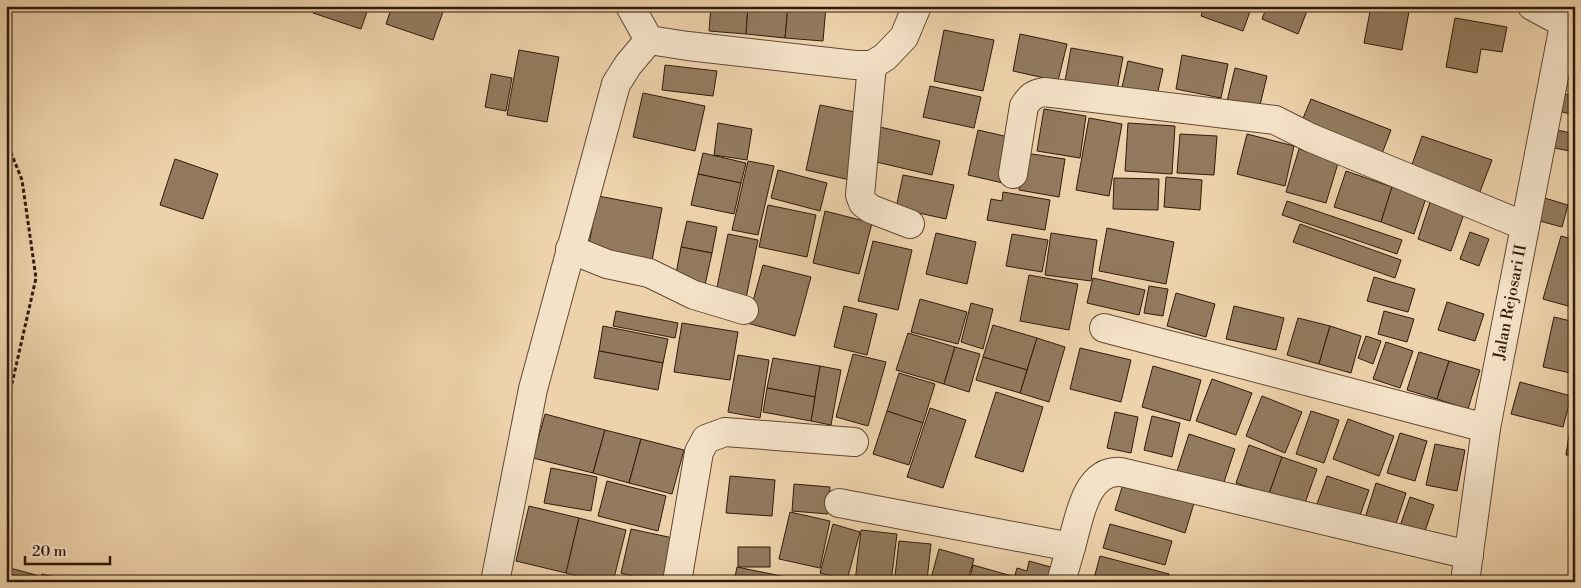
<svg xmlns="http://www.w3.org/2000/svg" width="1581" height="588" viewBox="0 0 1581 588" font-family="'Libre Bodoni',serif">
<rect width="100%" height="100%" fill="#eed2ab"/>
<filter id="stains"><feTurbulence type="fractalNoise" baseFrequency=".004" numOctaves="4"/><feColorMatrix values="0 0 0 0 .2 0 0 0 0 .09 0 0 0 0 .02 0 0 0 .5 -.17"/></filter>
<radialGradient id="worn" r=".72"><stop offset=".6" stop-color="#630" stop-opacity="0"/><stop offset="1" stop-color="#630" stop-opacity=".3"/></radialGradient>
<g fill="#937a5e" stroke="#301b0b">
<polygon points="316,6 369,6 361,29 313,13"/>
<polygon points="392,6 436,6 444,9 433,40 386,24"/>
<polygon points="711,6 748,6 746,34 709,31"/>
<polygon points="748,6 788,6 785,38 746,34"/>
<polygon points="788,6 826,6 823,41 785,38"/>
<polygon points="1204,6 1252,6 1243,31 1201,16"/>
<polygon points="1267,6 1309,6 1298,34 1262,19"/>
<polygon points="1371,6 1410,6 1402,50 1364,43"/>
<polygon points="1455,18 1507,27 1502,52 1481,49 1477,73 1446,67"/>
<polygon points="944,30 994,40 983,91 934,81"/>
<polygon points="1020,34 1067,44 1058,81 1013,71"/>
<polygon points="1071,48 1123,57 1117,90 1065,81"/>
<polygon points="519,50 559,57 547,122 507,115"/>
<polygon points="1182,55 1228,64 1221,98 1176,89"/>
<polygon points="1128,61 1163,69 1156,100 1121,92"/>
<polygon points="665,65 717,71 713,96 662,90"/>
<polygon points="1235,68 1267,76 1259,109 1227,101"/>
<polygon points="491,74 512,78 506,111 485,107"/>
<polygon points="930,86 981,97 974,128 923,117"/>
<polygon points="643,93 705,106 695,151 633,137"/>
<polygon points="1558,93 1575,96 1575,115 1554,110"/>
<polygon points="1311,99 1391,130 1380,159 1299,128"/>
<polygon points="820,105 865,114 850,180 806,170"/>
<polygon points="1044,109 1086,116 1080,158 1037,151"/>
<polygon points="1089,118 1122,124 1109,196 1076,190"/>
<polygon points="718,123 752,129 747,160 714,155"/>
<polygon points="1128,123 1175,126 1172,174 1125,171"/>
<polygon points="880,127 940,141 932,175 872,161"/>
<polygon points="1548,128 1575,134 1575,152 1544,146"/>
<polygon points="978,130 1013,138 1003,183 968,175"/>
<polygon points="1180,134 1217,136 1214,175 1177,173"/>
<polygon points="1247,134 1294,146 1285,186 1237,174"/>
<polygon points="1422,136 1492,160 1478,197 1409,173"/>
<polygon points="1299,149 1339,160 1326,203 1286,192"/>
<polygon points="703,153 746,163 741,183 698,174"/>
<polygon points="1025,153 1065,159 1059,197 1019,190"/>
<polygon points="175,159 218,174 203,219 160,205"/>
<polygon points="748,161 774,166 758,235 732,230"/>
<polygon points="778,170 827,183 820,211 771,198"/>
<polygon points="1346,171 1392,187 1381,222 1334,207"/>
<polygon points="698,174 741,183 734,214 691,205"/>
<polygon points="903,175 954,185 946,219 896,208"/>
<polygon points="1166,177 1202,180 1200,210 1164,207"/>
<polygon points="1114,178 1159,179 1158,210 1113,209"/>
<polygon points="1392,187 1426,198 1414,234 1381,222"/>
<polygon points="1003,192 1050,200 1045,230 987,220 991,199 1002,201"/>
<polygon points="598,196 662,208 651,266 587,255"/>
<polygon points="1538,196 1568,205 1562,227 1532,219"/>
<polygon points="1431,199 1465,211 1451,251 1418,239"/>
<polygon points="1287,201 1402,240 1397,254 1282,215"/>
<polygon points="768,205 816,215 807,257 759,247"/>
<polygon points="825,211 872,223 859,274 813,263"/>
<polygon points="687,221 717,227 712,253 681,247"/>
<polygon points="1300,224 1401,260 1395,278 1293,242"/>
<polygon points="1107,228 1174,242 1166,284 1099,271"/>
<polygon points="1470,232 1489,239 1479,266 1460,259"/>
<polygon points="936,233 976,242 967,284 926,274"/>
<polygon points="1051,233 1097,240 1091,281 1045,275"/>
<polygon points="728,234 758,240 746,298 716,292"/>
<polygon points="1012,234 1048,240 1042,272 1006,266"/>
<polygon points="1561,236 1575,240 1575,308 1543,299"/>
<polygon points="873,241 912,250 898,310 858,301"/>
<polygon points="681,247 712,253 705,285 675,279"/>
<polygon points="763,265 811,277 795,336 747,323"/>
<polygon points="1029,275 1078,284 1069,330 1020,321"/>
<polygon points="1374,277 1415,289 1408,312 1367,301"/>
<polygon points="1093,278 1145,290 1139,315 1087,303"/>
<polygon points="1149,286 1168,289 1163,316 1144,313"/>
<polygon points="1176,293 1215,304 1206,337 1167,326"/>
<polygon points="920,299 967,312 958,344 911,332"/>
<polygon points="1447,302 1484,314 1475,341 1438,330"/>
<polygon points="971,303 993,309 983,349 961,342"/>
<polygon points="844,306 877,314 867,355 834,347"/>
<polygon points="1234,306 1284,318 1276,350 1226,339"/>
<polygon points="616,311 678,323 675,338 613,326"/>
<polygon points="1384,311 1414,319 1407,342 1378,334"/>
<polygon points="1554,317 1575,322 1575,374 1543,367"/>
<polygon points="1298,318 1330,326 1319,364 1287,355"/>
<polygon points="682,323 738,332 730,380 674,372"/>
<polygon points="993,325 1037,338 1027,370 983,357"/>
<polygon points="603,326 668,339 663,363 599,351"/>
<polygon points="1330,326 1361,336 1351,373 1319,364"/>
<polygon points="908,333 955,347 944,384 896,370"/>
<polygon points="1366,336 1381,341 1373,364 1358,358"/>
<polygon points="1037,338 1065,347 1049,402 1020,393"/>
<polygon points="1386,342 1413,351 1400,388 1373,379"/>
<polygon points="955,347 980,354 969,392 944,384"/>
<polygon points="1080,348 1131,360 1121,402 1070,389"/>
<polygon points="599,351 663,363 658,390 594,378"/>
<polygon points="1419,352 1449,361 1437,399 1407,390"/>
<polygon points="853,354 886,362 868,426 836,417"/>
<polygon points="738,355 769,360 760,418 728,412"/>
<polygon points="983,357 1027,370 1020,393 976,380"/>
<polygon points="773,358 820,366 815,397 767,388"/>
<polygon points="1449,361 1480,370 1468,409 1437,399"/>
<polygon points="820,366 841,370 831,425 811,421"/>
<polygon points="1153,366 1201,380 1190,421 1142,407"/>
<polygon points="899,373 935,384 923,423 887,411"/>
<polygon points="1212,379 1252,393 1236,435 1196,421"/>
<polygon points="1520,382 1571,396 1563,427 1511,414"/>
<polygon points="767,388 815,397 811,421 763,412"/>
<polygon points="996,392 1043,407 1023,472 975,457"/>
<polygon points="1262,396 1302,412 1285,453 1246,436"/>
<polygon points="1573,407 1575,408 1575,456 1566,455"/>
<polygon points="930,408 966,420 943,488 907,477"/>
<polygon points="887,411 923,423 909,465 873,454"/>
<polygon points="1311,411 1339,420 1324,463 1296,454"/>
<polygon points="1115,412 1138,417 1131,453 1107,448"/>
<polygon points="545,414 605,430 593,473 533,458"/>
<polygon points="1152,416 1180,423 1172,457 1144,450"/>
<polygon points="1348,419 1394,436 1379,476 1333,459"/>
<polygon points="605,430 641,439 629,483 593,473"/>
<polygon points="1400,433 1427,441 1415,481 1387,473"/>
<polygon points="1189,434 1235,449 1223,485 1177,471"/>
<polygon points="641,439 684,450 672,494 629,483"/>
<polygon points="1435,444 1465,450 1457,491 1426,485"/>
<polygon points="1249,445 1282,457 1269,494 1236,483"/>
<polygon points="1282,457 1317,469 1304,506 1269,494"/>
<polygon points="551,468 597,477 591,511 544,503"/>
<polygon points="730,476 775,480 772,516 726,513"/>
<polygon points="1327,476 1369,490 1359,518 1317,504"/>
<polygon points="607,481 666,496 658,531 598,516"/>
<polygon points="1124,481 1194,503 1185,533 1115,510"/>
<polygon points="1376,483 1406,493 1395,527 1365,518"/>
<polygon points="794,484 830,487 828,514 792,511"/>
<polygon points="1410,497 1434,505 1424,534 1400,526"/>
<polygon points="529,506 579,518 566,573 516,561"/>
<polygon points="790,512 830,521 820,568 779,559"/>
<polygon points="579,518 626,530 613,582 601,582 566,573"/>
<polygon points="833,524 860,532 847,580 820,573"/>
<polygon points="1110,524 1172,541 1165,565 1103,548"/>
<polygon points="631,529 673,538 663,582 656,582 621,573"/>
<polygon points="861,530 897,534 891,582 855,582"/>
<polygon points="899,541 931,544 927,580 895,576"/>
<rect x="738" y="547" width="32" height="20"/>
<polygon points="939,549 974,559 967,582 930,582"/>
<polygon points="1100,556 1169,574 1167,582 1093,582"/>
<polygon points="1029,561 1058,569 1054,582 1013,582 1017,568 1027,571"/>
<polygon points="973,565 1012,576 1010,582 969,582"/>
<polygon points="737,567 786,577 785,582 734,582"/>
<polygon points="10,568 36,575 34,582 6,582"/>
<polygon points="42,574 71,581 71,582 40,582"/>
<polygon points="786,577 813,582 785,582"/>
</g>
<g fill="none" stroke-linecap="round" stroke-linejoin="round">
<defs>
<g id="minor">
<polyline points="630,6 649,40"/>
<polyline points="1532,6 1575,29"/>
<polyline points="872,65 860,195 863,203 871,209 910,224"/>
<path d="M1013 174 1024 106C1030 97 1033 94 1044 92L1275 120 1311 138 1525 226"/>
<polyline points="570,249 607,264 649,273 694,295 744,310"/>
<polyline points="1104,328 1486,428"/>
<polyline points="839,503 1071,547 1061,582"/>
<path d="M1071 547C1079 520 1085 469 1121 472L1469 555"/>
<polyline points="495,582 533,389 616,84 628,65 649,40 688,46 855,65 872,65 885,57 904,37 917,6"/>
<polyline points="677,582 699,452 706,439 725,432 854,442"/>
<polyline points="1465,582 1486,428 1564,25 1572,6"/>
</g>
</defs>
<use href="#minor" stroke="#604933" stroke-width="30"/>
<polyline stroke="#301b0b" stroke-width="3" stroke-dasharray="4 2.5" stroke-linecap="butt" points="6,140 22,180 36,278 6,410"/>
<use href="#minor" stroke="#f4e2c8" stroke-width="28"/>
</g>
<g text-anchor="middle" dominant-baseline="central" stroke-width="4" stroke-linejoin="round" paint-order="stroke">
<g font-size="16" fill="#301b0b" stroke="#f4e2c8">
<text transform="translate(1510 302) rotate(-79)">Jalan Rejosari II</text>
</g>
</g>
<rect width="1581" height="588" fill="none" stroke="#eed2ab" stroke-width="25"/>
<rect x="8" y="8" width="1566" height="573" fill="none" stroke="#301b0b" stroke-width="2.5"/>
<rect x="12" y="12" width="1556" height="563" fill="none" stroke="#301b0b"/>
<path d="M25 556v8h85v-8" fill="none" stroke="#301b0b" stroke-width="2.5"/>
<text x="32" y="556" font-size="15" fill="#301b0b" stroke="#f4e2c8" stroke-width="4" paint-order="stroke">20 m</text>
<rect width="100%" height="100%" filter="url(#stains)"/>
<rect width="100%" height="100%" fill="url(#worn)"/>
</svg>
